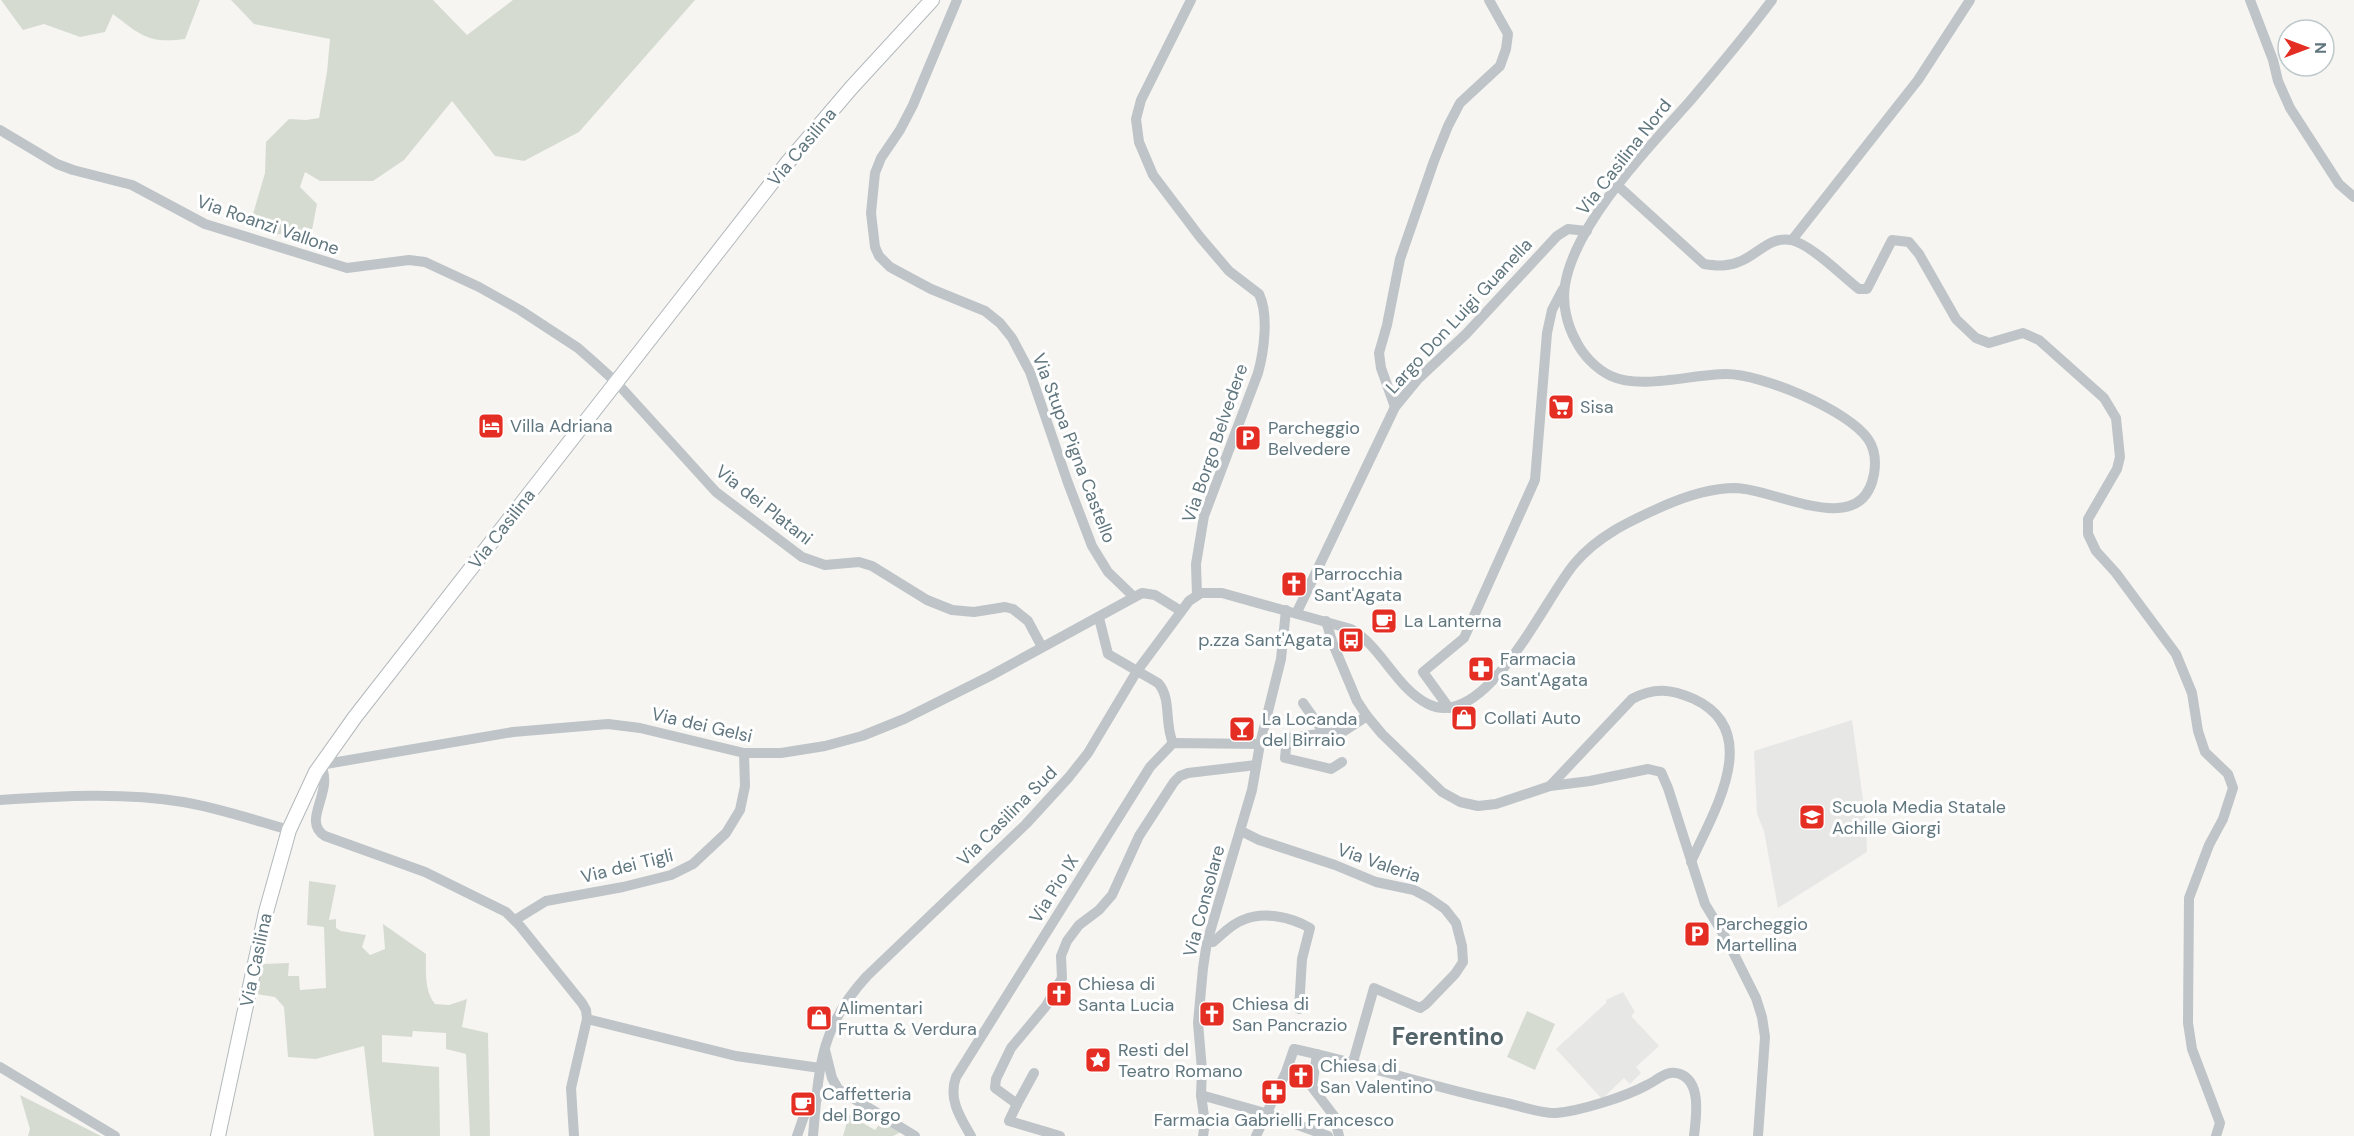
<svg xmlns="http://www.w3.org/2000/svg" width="2354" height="1136" viewBox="0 0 2354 1136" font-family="'DM Sans',sans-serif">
<rect width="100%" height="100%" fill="#f6f5f2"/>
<g fill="#e7e7e6">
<polygon points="1852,720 1866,821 1867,852 1778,908 1764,831 1757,814 1754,751"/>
<polygon points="1623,992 1635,1012 1631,1016 1659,1046 1636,1067 1641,1073 1630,1084 1624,1078 1602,1099 1556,1049 1606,1003 1606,1000"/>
</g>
<g fill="#d6dbd1">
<path d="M1 0H200L185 39C149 44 140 35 113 14L105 32 80 37 44 24 23 30Z"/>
<polygon points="231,0 433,0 467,35 513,0 695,0 579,132 524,161 495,156 452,101 404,160 373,181 320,181 305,172 300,187 317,204 312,230 272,235 253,214 265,173 266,142 289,119 306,120 319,118 327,72 330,39 254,24"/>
<path d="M309 881 336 885 329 920 336 919V928L341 931 366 935 362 947 370 955 385 949 383 924 426 954C426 969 424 991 435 1004L449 1005 467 999 462 1027 488 1033 490 1136H470L466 1054 446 1049V1033L413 1031 412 1037 382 1035V1062L439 1067 440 1136H374L364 1046 316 1059 288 1057 284 1007 275 997 256 994 262 964 289 963 288 976H299L300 990 326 988 324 927 307 925Z"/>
<polygon points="1527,1011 1555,1024 1535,1070 1507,1057"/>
<polygon points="20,1095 101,1136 28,1136 30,1129"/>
<polygon points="849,1115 875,1130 882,1121 901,1132 893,1136 843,1136"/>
</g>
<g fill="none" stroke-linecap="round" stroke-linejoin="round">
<defs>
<polyline id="major" points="218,1136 266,912 289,830 316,772 355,717 788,162 852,87 932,0"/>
</defs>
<use href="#major" stroke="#b2b8bb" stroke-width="16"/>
<g stroke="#bec4c7" stroke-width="10">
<polyline points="957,0 913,105 900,130 881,158 875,173 871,213 875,247 879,256 890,267 931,289 985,311 1000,323 1012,338 1030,372 1068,483 1092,546 1108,572 1134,597"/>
<path d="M1191 0 1141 100 1136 119 1139 142 1153 175 1200 237 1229 271 1259 294C1269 315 1264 351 1258 373L1204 516 1196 564 1197 595"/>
<polyline points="2250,0 2273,60 2278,81 2290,108 2339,184 2354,197"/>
<polyline points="0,130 57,164 73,170 132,185 205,224 347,268 409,260 425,262 479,287 520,310 578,348 595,363 617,383 716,492 802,557 825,565 859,562 872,566 927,600 952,610 974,612 1005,607 1013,609 1028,621 1042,647"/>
<path d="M1618 186 1704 264C1717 266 1728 267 1741 261 1758 254 1770 236 1791 240 1812 245 1841 275 1859 289H1867L1892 240 1909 242 1919 254 1956 319 1976 338 1989 343 2023 333 2039 340 2104 398 2116 418 2120 457 2117 469 2088 519V534L2096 551 2116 573 2176 654 2192 693 2198 731 2205 752 2228 774 2233 788 2223 819 2209 845 2189 898 2188 1023 2192 1049 2220 1123 2216 1136"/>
<polyline points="1792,240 1918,80 1970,0"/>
<polyline points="1395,407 1381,368 1379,353 1387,325 1400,259 1434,161 1448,126 1460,103 1500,66 1506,49 1508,34 1489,0"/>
<polyline points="1297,612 1395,407 1418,379 1466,334 1557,236 1568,229 1587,231"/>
<path d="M1099 618 1108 654 1158 683C1172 698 1164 724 1173 743"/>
<polyline points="1326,621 1333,644 1357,701 1367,716 1382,734 1442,792 1460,802 1478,806 1496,804 1550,786 1590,781 1648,769 1661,772 1668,788 1705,904 1728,942 1756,998 1762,1017 1765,1037 1758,1136"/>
<polyline points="1303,703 1325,734"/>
<polyline points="1449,708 1423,672 1464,638 1535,480 1547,333 1552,310 1563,289"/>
<polyline points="1342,762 1331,769 1285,758 1287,738 1344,731 1367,716"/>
<path d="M1550 786 1632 699C1654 687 1671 689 1694 699 1765 732 1712 814 1691 862"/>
<path d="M0 800C60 796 123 792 183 802 219 808 254 820 289 830"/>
<polyline points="1241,831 1259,840 1335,865 1376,882 1414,890 1429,898 1445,909 1456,923 1462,946 1463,962 1455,974 1426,1004 1420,1008 1374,988 1353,1062"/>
<polyline points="515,920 546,901 623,887 671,875 693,864 726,833 740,810 745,786 744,753"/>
<path d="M1207 942H1213C1222 935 1231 924 1243 920 1264 911 1291 917 1310 928L1302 959 1299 1009"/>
<polyline points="825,1050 832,1078 838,1089 915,1136"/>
<polyline points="1317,1054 1312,1087 1334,1116 1339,1136"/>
<polyline points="0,1067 115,1136"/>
<path d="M820 1068 736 1056 587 1019 586 1010 582 1003 520 926 506 912 425 872 325 836C300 821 336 790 320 765L513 732 608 724 640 728 744 753H781L825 746 862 736 904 719 990 676 1142 593 1155 595 1181 611"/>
<polyline points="1034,1073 1017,1104 995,1088 996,1079 1011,1048 1046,1006 1062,978 1061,956 1067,941 1079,925 1099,910 1112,895 1139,836 1174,782 1180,776 1188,773 1256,765"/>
<polyline points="1201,1095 1265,1113 1328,1136"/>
<polyline points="1017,1104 1009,1121 1060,1136"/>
<polyline points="574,1136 571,1088 587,1019"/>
<polyline points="797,1136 804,1116 817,1099"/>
<path d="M813 1136C819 1069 819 1028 867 976L1026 824 1069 777 1088 753 1137 671 1189 601 1201 593H1222L1351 629C1382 647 1396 688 1428 704 1486 733 1546 596 1575 563 1598 536 1628 522 1659 508 1683 497 1709 488 1736 488 1776 489 1862 541 1874 474 1876 462 1875 449 1868 439 1848 410 1762 374 1726 374 1693 374 1641 390 1611 376 1596 369 1583 355 1576 341 1567 325 1562 304 1565 285 1575 223 1649 147 1690 101 1718 68 1746 35 1772 0"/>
<path d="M971 1136C960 1117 948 1099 956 1077L1150 767 1173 743 1260 744"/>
<polyline points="1203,1136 1205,1123 1201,1095 1202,1070 1198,1023 1203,968 1207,942 1252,790 1260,744 1281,659 1286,610"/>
<path d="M1256 1136 1286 1072 1294 1049C1364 1064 1432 1087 1502 1102 1517 1105 1542 1114 1556 1113 1580 1111 1625 1097 1647 1085 1658 1080 1667 1069 1680 1074 1702 1082 1696 1118 1694 1136"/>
</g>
<use href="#major" stroke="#fff" stroke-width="14"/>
</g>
<defs>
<symbol id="supermarket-square" viewBox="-11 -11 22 22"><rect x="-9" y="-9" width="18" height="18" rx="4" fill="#e52e23" stroke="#fff"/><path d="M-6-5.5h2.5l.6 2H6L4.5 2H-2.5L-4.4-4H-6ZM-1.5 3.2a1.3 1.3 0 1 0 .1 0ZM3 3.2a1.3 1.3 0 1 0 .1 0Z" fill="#fff"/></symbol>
<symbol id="hotel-square" viewBox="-11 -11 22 22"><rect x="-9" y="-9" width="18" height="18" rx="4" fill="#e52e23" stroke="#fff"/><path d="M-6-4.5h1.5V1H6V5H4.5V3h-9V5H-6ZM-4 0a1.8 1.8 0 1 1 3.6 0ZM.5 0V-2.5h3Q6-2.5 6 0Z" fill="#fff"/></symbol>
<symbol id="parking-square" viewBox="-11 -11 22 22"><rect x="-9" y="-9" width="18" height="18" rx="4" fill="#e52e23" stroke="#fff"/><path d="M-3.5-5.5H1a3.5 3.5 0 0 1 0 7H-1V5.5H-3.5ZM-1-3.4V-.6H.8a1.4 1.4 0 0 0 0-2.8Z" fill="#fff"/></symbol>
<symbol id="church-square" viewBox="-11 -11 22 22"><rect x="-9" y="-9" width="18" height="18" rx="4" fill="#e52e23" stroke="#fff"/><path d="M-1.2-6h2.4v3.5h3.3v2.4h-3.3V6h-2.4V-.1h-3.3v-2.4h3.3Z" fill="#fff"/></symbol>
<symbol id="cafe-square" viewBox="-11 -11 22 22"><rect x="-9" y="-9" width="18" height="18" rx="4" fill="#e52e23" stroke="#fff"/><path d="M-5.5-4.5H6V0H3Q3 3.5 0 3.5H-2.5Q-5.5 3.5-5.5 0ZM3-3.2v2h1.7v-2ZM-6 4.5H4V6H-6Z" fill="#fff"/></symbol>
<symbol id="bus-square" viewBox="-11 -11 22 22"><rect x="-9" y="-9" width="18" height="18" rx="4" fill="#e52e23" stroke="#fff"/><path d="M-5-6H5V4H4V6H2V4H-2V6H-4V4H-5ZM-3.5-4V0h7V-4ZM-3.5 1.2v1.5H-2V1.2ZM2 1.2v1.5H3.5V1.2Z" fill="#fff"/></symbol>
<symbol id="pharmacy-square" viewBox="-11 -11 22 22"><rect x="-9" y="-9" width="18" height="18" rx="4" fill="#e52e23" stroke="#fff"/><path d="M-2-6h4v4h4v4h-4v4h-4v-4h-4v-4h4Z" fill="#fff"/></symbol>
<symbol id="shop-square" viewBox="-11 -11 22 22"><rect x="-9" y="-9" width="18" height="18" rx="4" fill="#e52e23" stroke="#fff"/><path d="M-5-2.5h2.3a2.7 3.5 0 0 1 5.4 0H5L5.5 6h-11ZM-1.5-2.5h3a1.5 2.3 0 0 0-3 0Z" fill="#fff"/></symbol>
<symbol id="bar-square" viewBox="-11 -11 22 22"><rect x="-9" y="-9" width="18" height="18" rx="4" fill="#e52e23" stroke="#fff"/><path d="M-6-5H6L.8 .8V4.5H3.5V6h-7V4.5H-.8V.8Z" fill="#fff"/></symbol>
<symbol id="school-square" viewBox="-11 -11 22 22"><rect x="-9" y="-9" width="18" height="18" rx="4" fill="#e52e23" stroke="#fff"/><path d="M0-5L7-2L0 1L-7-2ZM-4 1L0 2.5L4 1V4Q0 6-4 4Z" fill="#fff"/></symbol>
<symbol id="sight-square" viewBox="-11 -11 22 22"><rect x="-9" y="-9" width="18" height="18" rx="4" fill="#e52e23" stroke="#fff"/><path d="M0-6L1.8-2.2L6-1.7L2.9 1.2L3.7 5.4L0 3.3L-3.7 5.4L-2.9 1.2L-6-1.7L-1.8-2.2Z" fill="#fff"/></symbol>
</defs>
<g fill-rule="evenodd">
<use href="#supermarket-square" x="1546" y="392" width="30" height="30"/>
<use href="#hotel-square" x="476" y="411" width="30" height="30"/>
<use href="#parking-square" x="1233" y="423" width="30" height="30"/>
<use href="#church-square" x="1279" y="569" width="30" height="30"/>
<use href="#cafe-square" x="1369" y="606" width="30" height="30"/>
<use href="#bus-square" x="1336" y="625" width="30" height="30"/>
<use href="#pharmacy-square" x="1466" y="654" width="30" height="30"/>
<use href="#shop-square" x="1449" y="703" width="30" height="30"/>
<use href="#bar-square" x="1227" y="714" width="30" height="30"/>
<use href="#school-square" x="1797" y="802" width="30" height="30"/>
<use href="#parking-square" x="1682" y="919" width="30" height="30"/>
<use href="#church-square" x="1044" y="979" width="30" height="30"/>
<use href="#church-square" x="1197" y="999" width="30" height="30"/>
<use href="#shop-square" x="804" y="1003" width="30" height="30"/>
<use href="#sight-square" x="1083" y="1045" width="30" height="30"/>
<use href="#church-square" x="1286" y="1061" width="30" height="30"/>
<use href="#pharmacy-square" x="1259" y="1077" width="30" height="30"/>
<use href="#cafe-square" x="788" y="1089" width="30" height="30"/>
</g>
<g text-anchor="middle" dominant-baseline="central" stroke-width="6" stroke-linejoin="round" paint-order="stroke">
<g font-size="18" fill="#60767e" stroke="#fff">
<text transform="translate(802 147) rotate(-50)">Via Casilina</text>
<text transform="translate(1624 157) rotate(-52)">Via Casilina Nord</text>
<text transform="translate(268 225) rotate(19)">Via Roanzi Vallone</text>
<text transform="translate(1459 316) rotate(-47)">Largo Don Luigi Guanella</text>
<text transform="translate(1215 443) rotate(-71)">Via Borgo Belvedere</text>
<text transform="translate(1074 448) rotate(69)">Via Stupa Pigna Castello</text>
<text transform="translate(764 505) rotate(38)">Via dei Platani</text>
<text transform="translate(502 529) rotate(-52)">Via Casilina</text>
<text transform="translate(702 725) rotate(13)">Via dei Gelsi</text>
<text transform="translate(1007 816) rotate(-45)">Via Casilina Sud</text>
<text transform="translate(1379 863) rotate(19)">Via Valeria</text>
<text transform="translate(627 866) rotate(-14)">Via dei Tigli</text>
<text transform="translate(1054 889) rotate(-58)">Via Pio IX</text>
<text transform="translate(1204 901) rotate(-75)">Via Consolare</text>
<text transform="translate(256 960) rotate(-78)">Via Casilina</text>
</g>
<g font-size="18" fill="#60767e" stroke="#fff" text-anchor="start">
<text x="1580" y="407">Sisa</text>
<text x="510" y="426">Villa Adriana</text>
<text x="1268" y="428">Parcheggio<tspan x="1268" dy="21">Belvedere</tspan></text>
<text x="1314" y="574">Parrocchia<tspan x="1314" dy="21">Sant'Agata</tspan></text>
<text x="1404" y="621">La Lanterna</text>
<text x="1332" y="640" text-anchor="end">p.zza Sant'Agata</text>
<text x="1500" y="659">Farmacia<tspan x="1500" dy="21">Sant'Agata</tspan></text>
<text x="1484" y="718">Collati Auto</text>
<text x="1262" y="719">La Locanda<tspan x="1262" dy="21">del Birraio</tspan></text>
<text x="1832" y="807">Scuola Media Statale<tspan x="1832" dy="21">Achille Giorgi</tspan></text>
<text x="1716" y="924">Parcheggio<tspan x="1716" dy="21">Martellina</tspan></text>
<text x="1078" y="984">Chiesa di<tspan x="1078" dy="21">Santa Lucia</tspan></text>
<text x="1232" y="1004">Chiesa di<tspan x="1232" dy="21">San Pancrazio</tspan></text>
<text x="838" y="1008">Alimentari<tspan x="838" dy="21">Frutta &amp; Verdura</tspan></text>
<text x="1118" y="1050">Resti del<tspan x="1118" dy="21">Teatro Romano</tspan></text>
<text x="1320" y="1066">Chiesa di<tspan x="1320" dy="21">San Valentino</tspan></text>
<text x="822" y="1094">Caffetteria<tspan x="822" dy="21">del Borgo</tspan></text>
<text x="1274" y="1120" text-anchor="middle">Farmacia Gabrielli Francesco</text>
</g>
<g font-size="24" font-weight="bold" fill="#526369" stroke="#fff">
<text x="1448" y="1036">Ferentino</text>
</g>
</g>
<g transform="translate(2306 48) rotate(90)"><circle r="28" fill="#ffffff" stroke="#bfc8cb" stroke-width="1.5"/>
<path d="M0-4.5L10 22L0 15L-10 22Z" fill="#e52e23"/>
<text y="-9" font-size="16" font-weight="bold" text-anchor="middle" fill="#60767e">N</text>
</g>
</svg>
